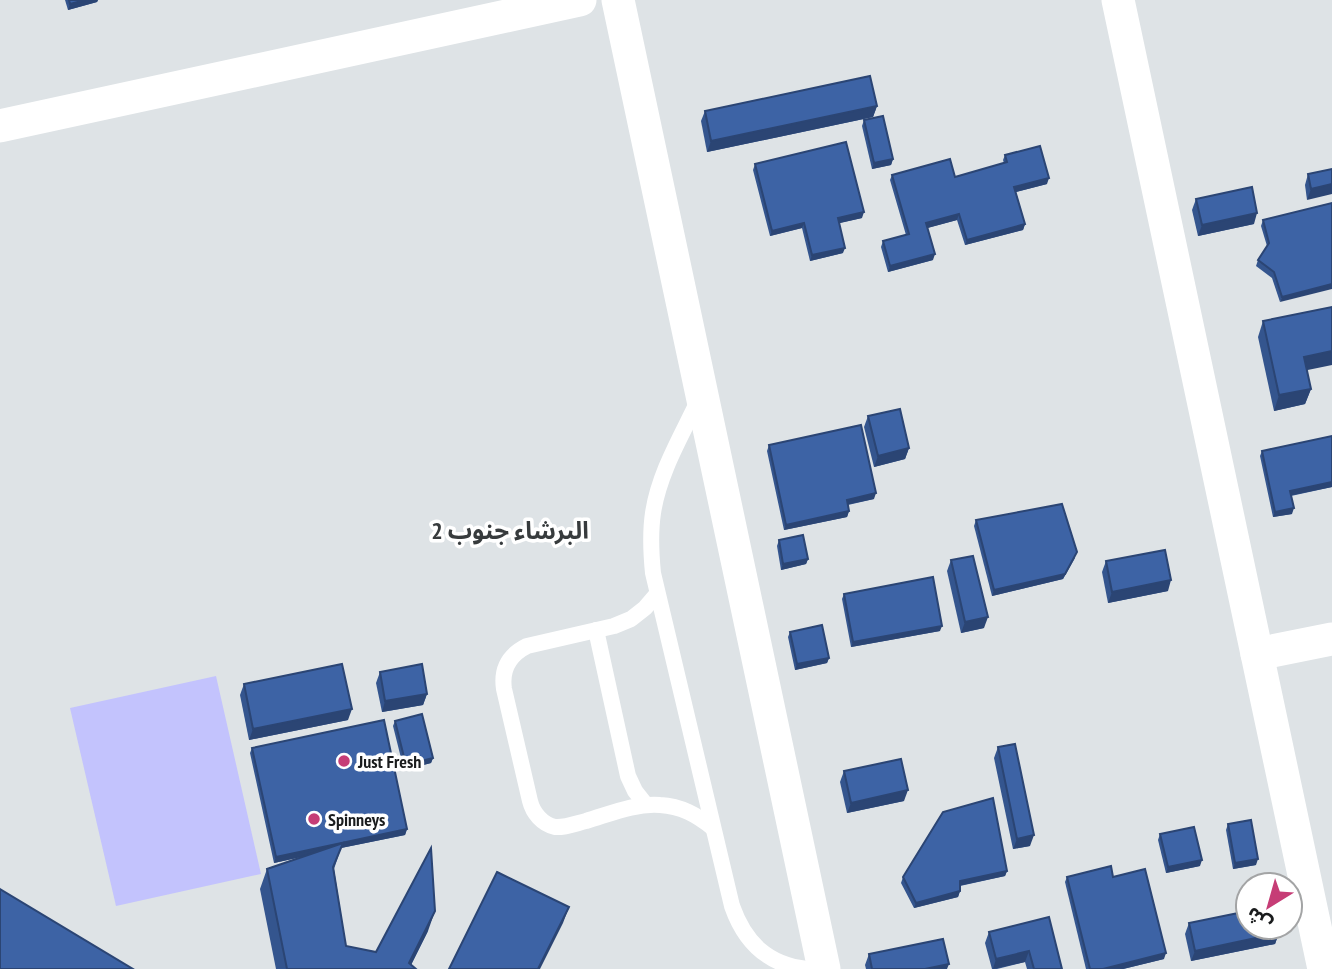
<svg xmlns="http://www.w3.org/2000/svg" width="1332" height="969" viewBox="0 0 1332 969" font-family="'PT Sans Narrow','Noto Sans Arabic',sans-serif">
<rect width="100%" height="100%" fill="#dee3e6"/>
<polygon fill="#c3c3fd" points="216,676 261,874 116,906 70,708"/>
<g fill="none" stroke-linecap="round" stroke-linejoin="round">
<g stroke="#fff" stroke-width="16">
<path d="M698 401C681 437 659 473 653 513 650 533 651 553 653 573L732 906C745 943 768 965 807 969"/>
<path d="M657 594 645 608 631 619 614 626 527 646C509 655 501 669 504 689L530 801C533 813 542 824 555 827 565 828 577 823 586 821 610 814 635 803 660 805 681 806 697 815 713 828"/>
<polyline points="596,630 628,776 635,791 646,805"/>
</g>
<g stroke="#fff" stroke-width="33">
<polyline points="618,0 824,969"/>
<polyline points="1118,0 1324,969"/>
<polyline points="0,126 580,0"/>
<polyline points="1257,654 1332,639"/>
</g>
</g>
<g fill="#34558e">
<polygon points="65,0 98,0 97,2 68,10"/>
<polygon points="877,106 873,117 707,152 701,121 705,111"/>
<polygon points="864,120 893,159 891,165 872,169 862,126"/>
<polygon points="1005,155 1047,184 1016,192 1025,224 1023,230 965,245 957,220 927,228 933,260 888,272 881,247 883,241 906,235 890,180 892,175 955,177 1004,163 1003,160"/>
<polygon points="755,164 862,218 839,223 843,253 810,261 802,228 770,236 753,170"/>
<polygon points="1332,169 1307,200 1305,185 1308,174"/>
<polygon points="1196,199 1254,224 1198,236 1192,210"/>
<polygon points="1332,203 1280,302 1272,278 1256,266 1258,260 1267,246 1261,226 1263,220"/>
<polygon points="1263,321 1307,370 1311,389 1305,404 1274,411 1258,337"/>
<polygon points="868,416 909,448 905,459 874,467 864,427"/>
<polygon points="769,445 874,499 848,505 849,511 847,517 784,530 767,451"/>
<polygon points="1262,451 1332,487 1291,496 1292,514 1273,517 1260,456"/>
<polygon points="976,520 1075,558 1063,579 992,596 974,526"/>
<polygon points="779,540 808,559 806,564 781,570 777,546"/>
<polygon points="951,560 984,628 961,633 947,571"/>
<polygon points="1106,561 1168,591 1108,603 1102,572"/>
<polygon points="844,594 940,631 851,647 842,599"/>
<polygon points="790,632 829,658 827,663 795,670 788,637"/>
<polygon points="380,672 427,694 423,705 382,712 376,683"/>
<polygon points="244,684 348,720 249,740 240,695"/>
<polygon points="395,721 433,758 431,763 404,770 393,726"/>
<polygon points="998,747 1030,846 1013,849 994,758"/>
<polygon points="252,748 407,829 405,835 341,848 334,869 346,946 376,952 428,931 411,965 416,969 276,969 260,889 267,869 306,856 274,863 250,753"/>
<polygon points="844,771 904,801 847,813 840,782"/>
<polygon points="1228,824 1256,865 1233,869 1226,830"/>
<polygon points="1160,834 1200,866 1166,873 1158,840"/>
<polygon points="1007,871 1005,876 960,886 960,891 958,897 914,908 901,883 903,877"/>
<polygon points="1067,877 1113,877 1164,959 1123,969 1086,969 1065,882"/>
<polygon points="1049,917 1062,969 1027,969 1025,962 997,969 992,969 985,943 989,932"/>
<polygon points="1189,923 1279,933 1275,944 1191,961 1185,934"/>
<polygon points="869,954 947,969 956,969 866,969 865,965"/>
</g>
<g fill="#2b4574">
<polygon points="85,0 98,0 97,2 68,10 70,4"/>
<polygon points="877,106 873,117 707,152 711,141"/>
<polygon points="893,159 891,165 872,169 874,163"/>
<polygon points="1049,178 1047,184 1012,193 1014,187"/>
<polygon points="1332,184 1332,194 1307,200 1311,189"/>
<polygon points="864,212 862,218 836,224 838,218"/>
<polygon points="1257,213 1254,224 1198,236 1202,225"/>
<polygon points="959,214 957,220 924,229 926,223"/>
<polygon points="804,223 802,228 770,236 772,231"/>
<polygon points="1025,224 1023,230 965,245 967,240"/>
<polygon points="845,248 843,253 810,261 812,255"/>
<polygon points="935,254 933,260 888,272 890,266"/>
<polygon points="1332,284 1332,289 1280,302 1282,297"/>
<polygon points="1332,351 1332,365 1298,372 1304,357"/>
<polygon points="1311,389 1305,404 1274,411 1279,395"/>
<polygon points="909,448 905,459 874,467 878,456"/>
<polygon points="1332,482 1332,487 1288,496 1290,491"/>
<polygon points="876,493 874,499 845,505 847,500"/>
<polygon points="1294,508 1292,514 1273,517 1275,512"/>
<polygon points="849,511 847,517 784,530 786,525"/>
<polygon points="1077,552 1063,579 992,596 994,590"/>
<polygon points="808,559 806,564 781,570 783,564"/>
<polygon points="1171,580 1168,591 1108,603 1112,592"/>
<polygon points="988,617 984,628 961,633 965,622"/>
<polygon points="942,626 940,631 851,647 853,642"/>
<polygon points="829,658 827,663 795,670 797,664"/>
<polygon points="427,694 423,705 382,712 385,701"/>
<polygon points="352,709 348,720 249,740 253,729"/>
<polygon points="433,758 431,763 404,770 406,765"/>
<polygon points="908,790 904,801 847,813 851,803"/>
<polygon points="407,829 405,835 341,848 326,887 341,848 274,863 276,857"/>
<polygon points="1034,835 1030,846 1013,849 1017,839"/>
<polygon points="1258,859 1256,865 1233,869 1235,863"/>
<polygon points="1202,860 1200,866 1166,873 1168,867"/>
<polygon points="1007,871 1005,876 958,886 960,881"/>
<polygon points="960,891 958,897 914,908 916,903"/>
<polygon points="569,907 563,923 540,969 538,969"/>
<polygon points="435,911 428,931 409,969 409,963"/>
<polygon points="1279,933 1275,944 1191,961 1195,951"/>
<polygon points="1029,951 1025,962 993,969 996,959"/>
<polygon points="1166,953 1164,959 1123,969 1103,969"/>
<polygon points="949,964 947,969 925,969"/>
</g>
<g fill="#3d63a5" stroke="#2b4574" stroke-width="2">
<polygon points="69,0 85,0 70,4"/>
<polygon points="870,76 877,106 711,141 705,111"/>
<polygon points="883,116 893,159 874,163 864,120"/>
<polygon points="846,142 864,212 838,218 845,248 812,255 804,223 772,231 755,164"/>
<polygon points="1040,146 1049,178 1014,187 1025,224 967,240 959,214 926,223 935,254 890,266 883,241 909,234 892,175 950,159 955,177 1007,162 1005,155"/>
<polygon points="1332,169 1332,184 1311,189 1308,174"/>
<polygon points="1252,187 1257,213 1202,225 1196,199"/>
<polygon points="1332,203 1332,284 1282,297 1274,272 1258,260 1269,243 1263,220"/>
<polygon points="1332,307 1332,351 1304,357 1311,389 1279,395 1263,321"/>
<polygon points="900,409 909,448 878,456 868,416"/>
<polygon points="861,425 876,493 847,500 849,511 786,525 769,445"/>
<polygon points="1332,436 1332,482 1290,491 1294,508 1275,512 1262,451"/>
<polygon points="1062,504 1077,552 1065,574 994,590 976,520"/>
<polygon points="803,535 808,559 783,564 779,540"/>
<polygon points="1165,550 1171,580 1112,592 1106,561"/>
<polygon points="973,556 988,617 965,622 951,560"/>
<polygon points="933,577 942,626 853,642 844,594"/>
<polygon points="822,625 829,658 797,664 790,632"/>
<polygon points="342,664 352,709 253,729 244,684"/>
<polygon points="422,664 427,694 385,701 380,672"/>
<polygon points="422,714 433,758 406,765 395,721"/>
<polygon points="384,720 407,829 276,857 252,748"/>
<polygon points="1015,744 1034,835 1017,839 998,747"/>
<polygon points="901,759 908,790 851,803 844,771"/>
<polygon points="993,798 1007,871 960,881 960,891 916,903 903,877 943,812"/>
<polygon points="1251,820 1258,859 1235,863 1228,824"/>
<polygon points="1194,827 1202,860 1168,867 1160,834"/>
<polygon points="343,843 333,867 346,946 376,952 431,848 435,911 409,963 416,969 287,969 267,869"/>
<polygon points="1111,866 1113,877 1145,869 1166,953 1103,969 1090,969 1067,877"/>
<polygon points="497,872 569,907 538,969 449,969"/>
<polygon points="0,889 133,969 0,969"/>
<polygon points="1248,911 1248,927 1278,927 1279,933 1195,951 1189,923"/>
<polygon points="1049,917 1062,969 1034,969 1029,951 996,959 989,932"/>
<polygon points="943,939 949,964 925,969 872,969 869,954"/>
</g>
<g fill="#c63d76" stroke="#fff" stroke-width="2.5">
<circle cx="344" cy="761" r="7"/>
<circle cx="314" cy="819" r="7"/>
</g>
<g text-anchor="middle" dominant-baseline="central" stroke-width="7" stroke-linejoin="round" paint-order="stroke">
<g font-size="18" font-weight="bold" fill="#1a1c1d" stroke="#fff" text-anchor="start">
<text x="358" y="761">Just Fresh</text>
<text x="328" y="819">Spinneys</text>
</g>
<g font-size="24" font-weight="bold" fill="#373b3d" stroke="#fff">
<text x="510" y="530">البرشاء جنوب 2</text>
</g>
</g>
<g transform="translate(1269 906) rotate(217)"><circle r="33" fill="#ffffff" stroke="#a3a4a5" stroke-width="2"/>
<path d="M0-5L12 26L0 18L-12 26Z" fill="#c63d76"/>
<text y="-10" font-size="19" font-weight="bold" text-anchor="middle" fill="#1a1c1d">ش</text>
</g>
</svg>
